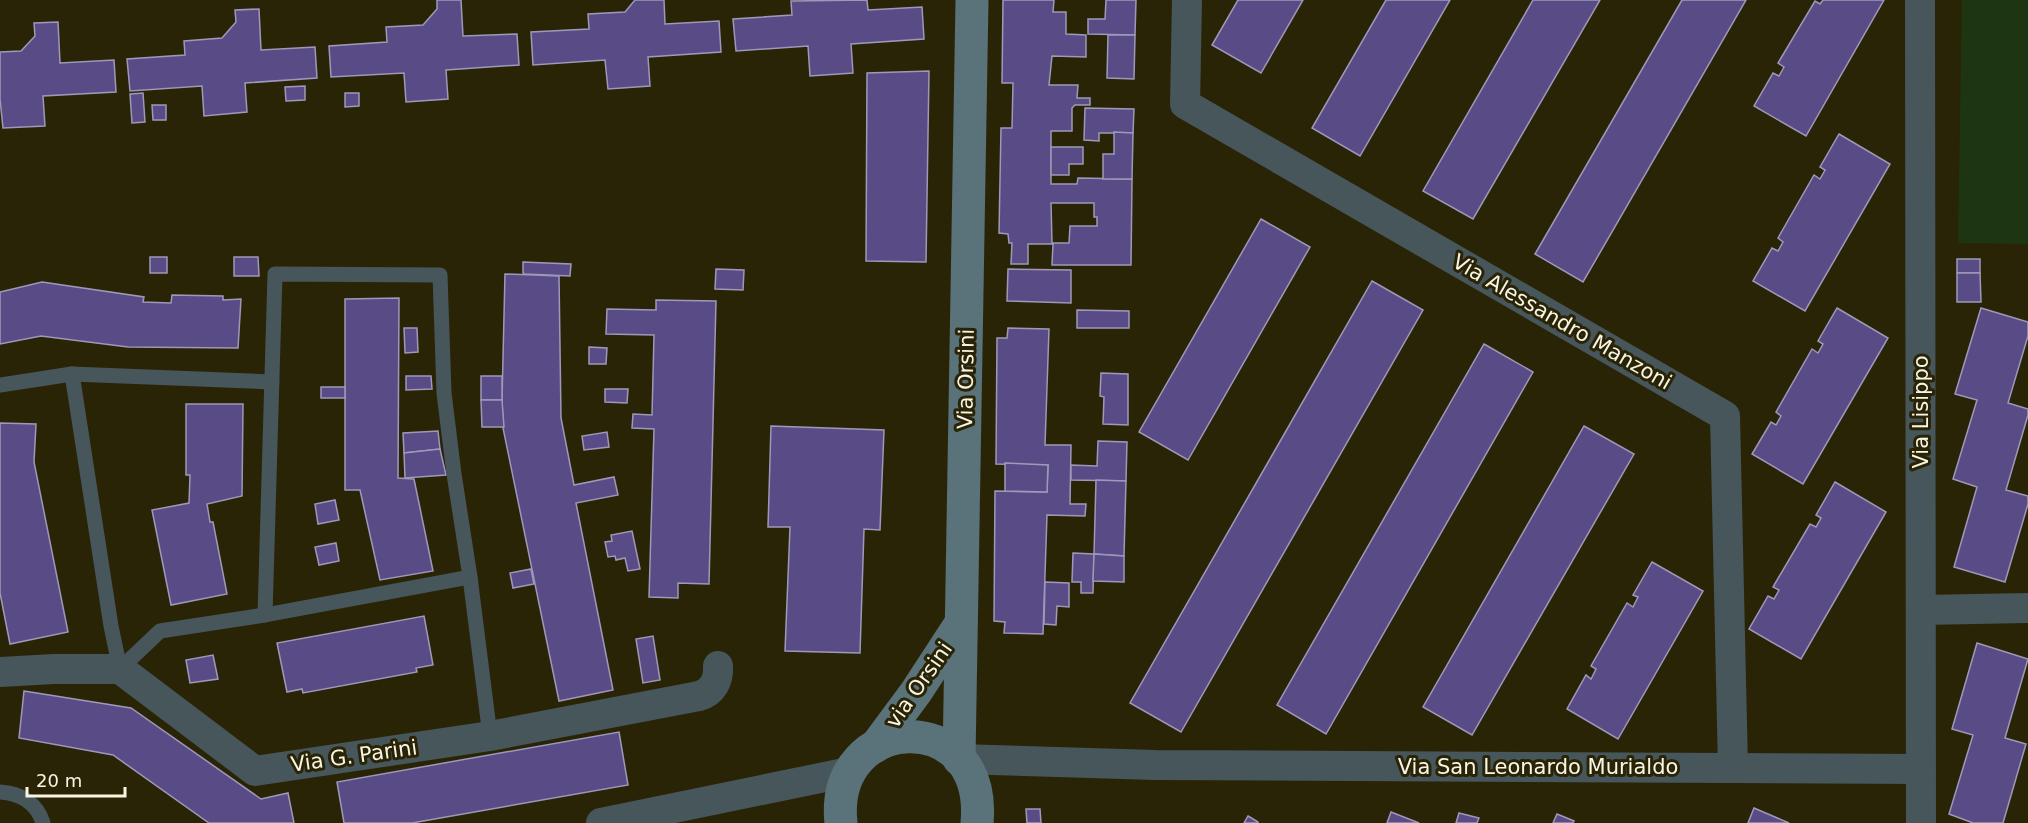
<svg xmlns="http://www.w3.org/2000/svg" width="2028" height="823" viewBox="0 0 2028 823" font-family="'DejaVu Sans',sans-serif">
<rect width="100%" height="100%" fill="#2a2407"/>
<polygon fill="#1d3611" points="1962,0 2028,0 2028,244 1958,243"/>
<g fill="#594c86" stroke="#9e99b8" stroke-width="1.5" fill-rule="evenodd">
<polygon points="437,0 461,0 463,36 517,34 519,65 446,70 448,99 406,102 404,73 331,77 329,46 387,42 386,27 423,25 437,9"/>
<polygon points="635,0 664,0 665,24 719,21 721,52 648,57 650,86 608,89 605,60 533,65 531,32 589,29 588,14 625,12"/>
<polygon points="867,0 868,10 922,7 924,39 851,44 853,73 810,76 808,46 736,51 733,19 792,15 791,1"/>
<path d="M1003 0H1054L1053 12H1066V34L1086 35V57L1052 56 1049 85H1078L1077 98H1090V105H1075L1072 108V131H1051V184H1077L1078 178 1132 179 1131 265H1052L1053 244H1028V264H1011L1012 243H1009L1008 234 999 233 1001 128H1012L1013 83H1002ZM1051 203H1094V217H1097V226H1070L1069 243H1052Z"/>
<polygon points="1106,0 1136,0 1135,35 1088,34 1088,19 1105,19"/>
<polygon points="1238,0 1303,0 1261,73 1212,45"/>
<polygon points="1386,0 1450,0 1360,156 1312,128"/>
<polygon points="1533,0 1600,0 1473,219 1423,191"/>
<polygon points="1682,0 1746,0 1583,282 1535,254"/>
<polygon points="1823,0 1884,0 1806,136 1754,106 1773,73 1779,76 1784,67 1778,63 1815,1 1820,4"/>
<polygon points="259,9 261,50 315,47 317,78 245,83 247,112 204,116 202,86 130,91 127,59 185,55 184,41 222,38 236,22 235,10"/>
<polygon points="58,22 60,63 114,60 116,92 43,96 45,126 3,128 0,99 0,52 21,51 35,36 34,23"/>
<polygon points="1108,35 1135,35 1134,79 1107,78"/>
<polygon points="929,71 926,262 866,261 867,73"/>
<polygon points="305,86 305,100 286,101 285,87"/>
<polygon points="143,93 145,122 132,123 130,94"/>
<polygon points="345,93 359,93 359,106 345,107"/>
<polygon points="152,105 166,105 166,120 153,120"/>
<polygon points="1085,108 1134,109 1133,133 1099,133 1099,141 1084,140"/>
<polygon points="1114,132 1133,133 1132,179 1103,179 1103,154 1114,154"/>
<polygon points="1839,134 1890,164 1805,311 1753,281 1772,248 1778,251 1783,242 1778,238 1814,175 1820,179 1825,170 1820,167"/>
<polygon points="1051,147 1083,147 1083,164 1069,164 1069,175 1051,175"/>
<polygon points="1261,219 1310,247 1188,460 1139,432"/>
<rect x="150" y="257" width="17" height="16"/>
<polygon points="234,257 258,257 259,276 234,276"/>
<rect x="1957" y="259" width="23" height="14"/>
<polygon points="523,262 571,264 570,276 525,274 523,273"/>
<polygon points="716,269 744,270 743,290 715,289"/>
<polygon points="1008,269 1071,270 1071,303 1007,301"/>
<polygon points="1957,273 1980,273 1981,302 1957,302"/>
<polygon points="505,274 559,276 561,418 574,485 614,477 618,495 576,503 613,690 559,701 503,428 502,400"/>
<polygon points="1372,281 1423,310 1181,732 1130,703"/>
<polygon points="42,282 144,297 143,302 171,303 172,295 223,296 223,300 241,299 238,348 128,347 41,336 0,344 0,292"/>
<polygon points="399,298 398,478 414,479 433,571 380,580 360,490 345,490 345,299"/>
<polygon points="656,300 716,301 709,584 678,583 678,598 649,597 654,429 632,428 633,414 652,415 654,335 606,334 607,309 656,310"/>
<polygon points="1837,308 1888,338 1803,484 1752,454 1771,422 1776,425 1781,416 1776,412 1812,349 1818,353 1823,344 1818,341"/>
<polygon points="1981,308 2028,322 2028,336 2008,403 2028,409 2028,415 2006,490 2028,496 2028,504 2005,582 1954,567 1977,487 1953,479 1977,400 1955,394"/>
<polygon points="1077,310 1129,311 1129,328 1077,328"/>
<polygon points="404,328 417,328 418,352 405,353"/>
<polygon points="1008,328 1049,329 1045,445 1071,445 1070,504 1086,504 1085,516 1047,515 1043,634 1004,633 1005,622 994,621 995,491 1047,492 1048,465 996,464 997,338 1007,338"/>
<polygon points="1484,344 1533,372 1326,734 1277,705"/>
<polygon points="589,347 607,348 606,364 589,364"/>
<polygon points="1101,373 1128,374 1128,425 1103,424 1104,397 1100,396"/>
<polygon points="406,376 431,376 432,389 406,390"/>
<rect x="481" y="376" width="21" height="24"/>
<rect x="321" y="387" width="24" height="11"/>
<polygon points="605,389 628,389 627,403 605,402"/>
<polygon points="481,400 502,400 504,427 482,427"/>
<polygon points="186,404 243,404 242,496 207,504 210,522 213,522 227,594 171,605 152,510 189,503 190,475 186,475"/>
<polygon points="0,423 36,424 34,462 68,632 10,644 0,593"/>
<polygon points="771,426 884,430 880,530 864,529 860,653 785,651 790,527 768,527"/>
<polygon points="1584,426 1634,454 1472,735 1423,707"/>
<polygon points="438,431 440,449 404,453 403,433"/>
<polygon points="607,432 609,447 584,450 582,436"/>
<polygon points="1098,441 1127,442 1126,481 1071,480 1071,465 1097,466"/>
<polygon points="440,449 446,475 405,478 404,453"/>
<polygon points="1005,463 1048,465 1047,492 1005,491"/>
<polygon points="1096,480 1126,481 1124,556 1094,554"/>
<polygon points="1835,482 1886,512 1801,659 1749,629 1768,596 1774,599 1779,590 1773,587 1810,524 1816,527 1821,518 1816,515"/>
<polygon points="335,500 339,520 318,524 315,504"/>
<polygon points="632,531 640,569 628,571 625,558 616,560 615,556 608,557 605,542 612,541 611,535"/>
<polygon points="336,543 339,561 319,565 315,547"/>
<polygon points="1073,553 1094,554 1093,593 1081,593 1081,582 1072,582"/>
<polygon points="1094,554 1124,556 1124,582 1093,581"/>
<polygon points="1652,562 1703,591 1618,739 1567,709 1586,675 1591,679 1596,669 1591,666 1627,603 1633,607 1638,597 1633,595"/>
<polygon points="531,569 534,584 513,588 510,573"/>
<polygon points="1045,582 1069,583 1069,607 1057,606 1056,625 1044,624"/>
<polygon points="424,616 433,665 416,668 417,672 303,693 302,689 287,692 277,643"/>
<polygon points="653,636 660,680 643,683 636,639"/>
<polygon points="1977,643 2028,659 2005,738 2026,744 2003,823 1973,823 1949,814 1973,735 1952,729"/>
<polygon points="213,655 218,679 190,683 186,660"/>
<polygon points="24,691 131,708 261,799 288,793 294,823 209,823 113,755 19,738"/>
<polygon points="619,732 628,785 412,823 344,823 337,782"/>
<polygon points="1754,808 1789,823 1748,823"/>
<polygon points="1026,809 1040,809 1041,823 1027,823"/>
<polygon points="1391,812 1419,823 1387,823"/>
<polygon points="1459,813 1479,818 1477,823 1456,823"/>
<polygon points="1557,814 1574,821 1573,823 1553,823"/>
<polygon points="1248,816 1258,822 1258,823 1244,823"/>
</g>
<g fill="none" stroke-linecap="round" stroke-linejoin="round">
<g stroke="#47565b" stroke-width="15">
<polyline points="72,374 111,626 120,669"/>
<polyline points="0,385 72,374 272,382"/>
<polyline points="265,615 275,274 440,275 444,393 454,474 470,577 490,736"/>
<polyline points="120,669 160,631 265,615 470,577"/>
<path d="M0 792C20 793 37 803 43 823"/>
</g>
<g stroke="#47565b" stroke-width="30">
<polyline points="1187,0 1185,104 1725,416 1733,768"/>
<polyline points="1920,0 1921,823"/>
<polyline points="1921,610 2028,608"/>
<path d="M0 672 54 669H120L255 771 490 736 699 696C713 692 719 680 718 666"/>
<polyline points="959,759 1155,765 1921,769"/>
<polyline points="601,823 849,772"/>
</g>
<g stroke="#5a7279" stroke-width="33">
<polyline points="876,746 916,692 961,623"/>
<polyline points="959,759 972,0"/>
<path d="M841 823C829 712 988 704 977 823"/>
</g>
</g>
<g text-anchor="middle" dominant-baseline="central" stroke-width="6" stroke-linejoin="round" paint-order="stroke">
<g font-size="21" fill="#f9f5e4" stroke="#2a2407">
<text transform="translate(1562 322) rotate(30)">Via Alessandro Manzoni</text>
<text transform="translate(966 379) rotate(-89)">Via Orsini</text>
<text transform="translate(1921 412) rotate(-90)">Via Lisippo</text>
<text transform="translate(919 685) rotate(-55)">via Orsini</text>
<text transform="translate(354 756) rotate(-8)">Via G. Parini</text>
<text x="1538" y="767">Via San Leonardo Murialdo</text>
</g>
</g>
<path d="M27 787v9h98v-9" fill="none" stroke="#f9f5e4" stroke-width="3"/>
<text x="36" y="787" font-size="18" fill="#f9f5e4" stroke="#2a2407" stroke-width="4.5" paint-order="stroke">20 m</text>
</svg>
